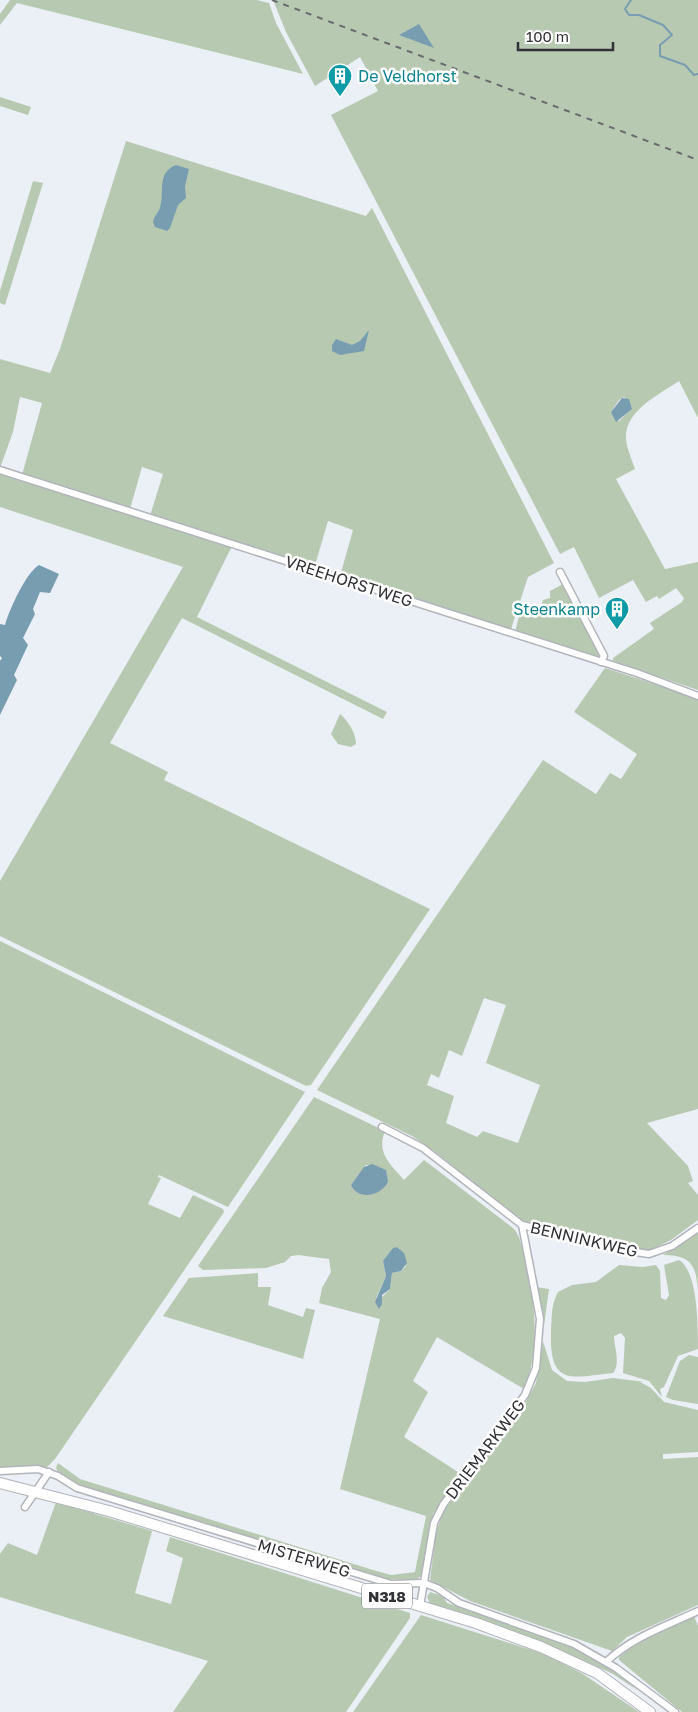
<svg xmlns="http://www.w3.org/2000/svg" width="698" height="1712" viewBox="0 0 698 1712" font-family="'Golos Text',sans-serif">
<rect width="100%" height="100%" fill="#ebeff6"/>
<g fill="#b8c9b1" fill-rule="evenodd">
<polygon points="10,0 257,0 269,3 276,23 303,74 17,3 0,25 0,14"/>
<path d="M273 0H698V418L679 381C660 394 624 411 626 439 627 449 632 460 635 469L616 479 665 569 698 562V690L613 661V658L654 629 650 623 682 602 684 598 676 588 659 599 657 596 646 602 633 580 599 598 574 547 560 554 331 115 378 91 360 57 315 86 286 32ZM624 397 632 408 619 421 611 412 619 400Z"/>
<polygon points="0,97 31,107 28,115 0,106"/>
<polygon points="126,141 366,216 372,208 554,563 528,577 511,629 340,576 353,530 328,521 315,565 312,567 150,516 163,474 142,467 130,509 22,475 42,403 20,397 13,432 0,468 0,359 50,373 60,349"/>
<polygon points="33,181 43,183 5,305 0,303 0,291"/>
<polygon points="0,472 232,546 197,617 387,712 383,719 182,618 110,743 168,772 164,780 430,909 311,1085 306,1086 0,936 0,881 183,567 0,507"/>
<polygon points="563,584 600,655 597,658 515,632 521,608 530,610 528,616 537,618 543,600 550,598 550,591"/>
<path d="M605 668 698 698V1109L647 1123 688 1166 693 1181 688 1183 698 1195V1220L671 1240 646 1252 525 1222 514 1216 437 1153 412 1136 317 1090 543 760 596 794 610 773 621 779 637 754 574 712ZM484 998 506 1005 486 1063 540 1085 518 1143 483 1131 477 1137 446 1123 454 1096 427 1085 431 1074 439 1078 449 1050 462 1056Z"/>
<path d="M340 714C348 721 356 733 356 744L351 747 338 744 331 734Z"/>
<polygon points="0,941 305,1092 228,1207 159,1175 158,1177 161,1178 148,1204 180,1218 193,1195 223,1209 224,1212 55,1459 46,1468 0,1468"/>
<path d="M314 1097 385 1131C376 1153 390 1164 404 1180L424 1160 513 1228C521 1236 522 1249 525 1260 535 1302 541 1348 524 1389L437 1337 413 1381 428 1392 404 1437 461 1474 433 1514 423 1573 417 1580 385 1579 76 1485 58 1472 56 1468 58 1463 80 1479 373 1570 391 1575 415 1572 426 1516 340 1489 380 1319 319 1303 322 1288 331 1272 329 1259 298 1255 291 1256 285 1262 266 1268 203 1270 198 1266ZM366 1165H375L360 1194 351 1185ZM396 1247 399 1248 406 1266 401 1271 392 1273 390 1289 381 1298H376L386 1276 383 1261Z"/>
<path d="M698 1232V1290C696 1264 690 1255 663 1255Z"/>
<path d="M679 1260C698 1271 698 1327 698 1349L678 1356 664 1387 660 1389 662 1397 649 1381 623 1373 625 1338 621 1333 614 1336C614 1346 621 1364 613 1373 569 1378 549 1386 551 1330 552 1317 551 1304 558 1292L572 1285 596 1282 619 1265 643 1267 656 1265 660 1271 661 1298 666 1300 669 1295 664 1265Z"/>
<polygon points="258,1273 258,1287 271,1287 268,1305 303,1317 306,1308 315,1310 303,1359 163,1316 189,1278"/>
<polygon points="536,1287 549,1289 544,1326 543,1325"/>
<polygon points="543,1341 552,1370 567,1381 585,1382 613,1378 645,1382 640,1382 651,1388 664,1402 698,1410 698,1452 663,1454 663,1459 698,1457 698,1605 627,1637 612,1651 470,1601 430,1580 436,1533 443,1512 525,1404 536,1383"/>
<polygon points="689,1355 698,1357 698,1404 673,1400 666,1397 680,1361"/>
<polygon points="56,1502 152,1531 135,1593 171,1604 183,1558 166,1551 170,1537 410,1613 410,1618 346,1712 173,1712 208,1661 0,1597 0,1554 8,1543 37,1555"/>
<path d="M430 1592 443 1596 447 1603C512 1624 588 1642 637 1690L613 1674 543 1642 430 1604 427 1597Z"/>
<polygon points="421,1615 544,1654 583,1674 639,1712 353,1712"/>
<polygon points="694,1616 698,1626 698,1712 682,1712 619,1660 619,1657 641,1640"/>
</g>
<g fill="#789db1">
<polygon points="419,24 434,48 399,35"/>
<path d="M176 165 189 169 185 186 186 198 178 205 170 228 167 231 155 227 153 222C154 216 158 213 160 208 165 191 156 173 176 165Z"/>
<polygon points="369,330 364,351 340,355 332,351 332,345 336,339 352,345 360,341"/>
<polygon points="622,398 629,399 632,409 616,422 611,412"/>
<path d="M39 565 59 574 50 593 40 592 33 609 35 614 23 638 28 645 14 675 17 680 0 715V661L2 658 0 656V624L5 625C10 608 26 573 39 565Z"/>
<path d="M372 1164 386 1170 388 1182C381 1196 358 1201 351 1185L364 1167Z"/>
<polygon points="397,1247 404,1253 407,1263 401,1271 392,1273 390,1289 382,1295 382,1304 379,1309 375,1302 386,1276 383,1261 393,1248"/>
</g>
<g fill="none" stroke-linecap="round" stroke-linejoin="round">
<polyline stroke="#789db1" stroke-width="2" points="631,0 625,9 629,15 639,15 663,25 672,35 660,45 660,56 685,65 694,75 698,74"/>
<defs>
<g id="street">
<polyline points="0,470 637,673 698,696"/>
<polyline points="560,572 604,656 601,662"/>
<polyline points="382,1127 423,1148 522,1225 615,1249 649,1254 672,1246 698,1228"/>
<polyline points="0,1471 38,1469 58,1476 77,1488 391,1584 424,1583 437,1588 459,1603 574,1644 616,1668 675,1712"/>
<polyline points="25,1507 49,1472"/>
<polyline points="420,1606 434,1523 443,1505 525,1395 536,1368 540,1319 522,1225"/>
<path d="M606 1662C632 1637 666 1626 698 1611"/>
</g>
<polyline id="primary" points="0,1483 109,1511 476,1623 541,1647 597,1673 650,1712"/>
</defs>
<use href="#street" stroke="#b1b4bb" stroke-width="9"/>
<use href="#primary" stroke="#b1b4bb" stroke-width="12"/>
<use href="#street" stroke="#fff" stroke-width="6"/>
<use href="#primary" stroke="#fff" stroke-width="10"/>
<polyline stroke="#686a6e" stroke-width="2" stroke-dasharray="6 6" stroke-linecap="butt" points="272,0 698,160"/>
</g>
<defs>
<symbol id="building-pin" viewBox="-11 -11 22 30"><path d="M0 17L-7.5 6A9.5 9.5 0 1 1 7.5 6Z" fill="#0f9aa8" stroke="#fff"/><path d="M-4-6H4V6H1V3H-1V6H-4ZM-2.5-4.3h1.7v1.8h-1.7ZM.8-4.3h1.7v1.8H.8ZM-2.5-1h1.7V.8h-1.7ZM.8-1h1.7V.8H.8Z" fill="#fff"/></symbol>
</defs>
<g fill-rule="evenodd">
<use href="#building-pin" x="326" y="62" width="28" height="38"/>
<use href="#building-pin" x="603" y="595" width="28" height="38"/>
</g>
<g text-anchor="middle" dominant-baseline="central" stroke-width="5" stroke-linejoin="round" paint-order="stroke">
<rect fill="#fff" stroke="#6f7072" stroke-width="1" x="362" y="1583.5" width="50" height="25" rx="4"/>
<g font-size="15" font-weight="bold" fill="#313235">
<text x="387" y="1596">N318</text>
</g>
<g font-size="16" fill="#0d838f" stroke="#fff" text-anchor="start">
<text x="358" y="76">De Veldhorst</text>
<text x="600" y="609" text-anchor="end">Steenkamp</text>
</g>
<g font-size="16" fill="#313235" stroke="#fff">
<text transform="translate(349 581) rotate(18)">VREEHORSTWEG</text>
<text transform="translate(584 1239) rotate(13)">BENNINKWEG</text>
<text transform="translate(485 1449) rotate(-53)">DRIEMARKWEG</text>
<text transform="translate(304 1558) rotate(17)">MISTERWEG</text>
</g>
</g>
<path d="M518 42v8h95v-8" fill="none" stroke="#313235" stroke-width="2.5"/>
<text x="526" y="42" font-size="15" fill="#313235" stroke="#ffffff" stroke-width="4" paint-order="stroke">100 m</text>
</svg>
